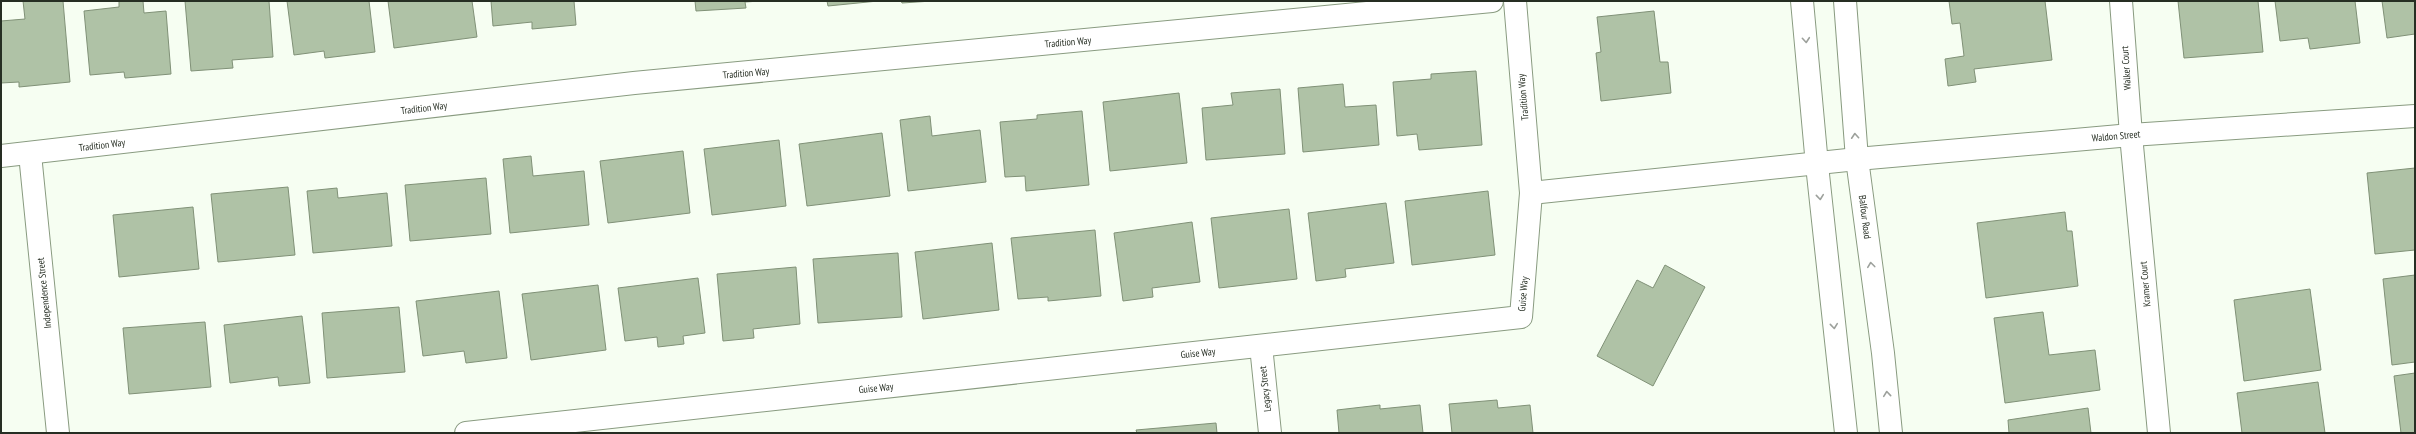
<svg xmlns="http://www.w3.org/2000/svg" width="2416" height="434" viewBox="0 0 2416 434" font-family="'PT Sans Narrow',sans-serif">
<rect width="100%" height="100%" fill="#f6fef2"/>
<g fill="#afc2a6" stroke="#809177">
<polygon points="23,1 63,1 70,82 19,87 19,82 1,83 1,21 25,19"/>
<polygon points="119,1 143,1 144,13 166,11 171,74 125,78 124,72 90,75 84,11 119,7"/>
<polygon points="185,1 269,1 273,57 232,60 233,68 191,71"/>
<polygon points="287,1 369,1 375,52 325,58 324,51 294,55"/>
<polygon points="388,1 472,1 477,37 394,48"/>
<polygon points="491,1 574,1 576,25 532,29 532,22 493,26"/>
<polygon points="695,1 760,1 745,2 746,8 696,11"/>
<polygon points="827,1 878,1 828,6"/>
<polygon points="901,1 932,1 902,3"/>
<polygon points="1949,1 2045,1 2052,60 1974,69 1976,82 1948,86 1945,59 1964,56 1960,23 1952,24"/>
<polygon points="2178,1 2258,1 2263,52 2184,58"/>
<polygon points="2275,1 2355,1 2360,43 2310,49 2308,38 2280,41"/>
<polygon points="2382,1 2415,1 2415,34 2387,38"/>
<polygon points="1654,11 1660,62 1668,62 1671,93 1601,101 1596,53 1601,52 1597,17"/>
<polygon points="1476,71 1482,145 1419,150 1417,134 1397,136 1393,82 1431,79 1431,74"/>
<polygon points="1343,84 1345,107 1376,105 1379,145 1303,152 1298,88"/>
<polygon points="1280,89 1285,154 1206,160 1202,108 1233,105 1231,93"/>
<polygon points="1179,93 1187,163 1110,171 1103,102"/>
<polygon points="1082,111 1089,185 1026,191 1025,176 1005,177 1000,122 1037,119 1037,115"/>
<polygon points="930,116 932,136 980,130 986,182 908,191 900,120"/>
<polygon points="882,133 890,196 807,206 799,144"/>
<polygon points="779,140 786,206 712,215 704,149"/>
<polygon points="683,151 690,213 608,223 600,161"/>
<polygon points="531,156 533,176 584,171 589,225 510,233 503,159"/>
<polygon points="2415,168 2415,250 2375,254 2367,173"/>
<polygon points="486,178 491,234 410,241 405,185"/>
<polygon points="288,187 295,255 218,262 211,194"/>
<polygon points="337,188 338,198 387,193 392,246 313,253 307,191"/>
<polygon points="1488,191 1495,255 1412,265 1405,201"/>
<polygon points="1386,203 1394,263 1345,269 1346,277 1316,281 1308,213"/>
<polygon points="193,207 199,269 119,277 113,215"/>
<polygon points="1289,209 1297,279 1219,288 1211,218"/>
<polygon points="2065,212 2067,231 2072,231 2078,286 1986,298 1977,223"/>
<polygon points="1192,222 1200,282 1152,288 1153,297 1123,301 1114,233"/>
<polygon points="1095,230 1101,296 1048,301 1048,297 1018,299 1011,238"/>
<polygon points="992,243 999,310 923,319 915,252"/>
<polygon points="898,253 902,317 818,323 813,259"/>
<polygon points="1665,265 1705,287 1653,386 1597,356 1637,280 1653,288"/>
<polygon points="796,267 800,324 753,329 754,338 723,341 717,274"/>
<polygon points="2415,275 2415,362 2392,365 2383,279"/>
<polygon points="698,278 705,333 683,336 684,344 658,347 657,337 625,341 618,288"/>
<polygon points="598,285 606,350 531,360 522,294"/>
<polygon points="2310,289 2321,370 2244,381 2234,300"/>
<polygon points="499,291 507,358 466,363 464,351 423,356 416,301"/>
<polygon points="399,307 405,372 327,378 322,313"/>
<polygon points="2043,312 2049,355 2095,350 2100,390 2005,403 1994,318"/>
<polygon points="302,316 310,383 279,386 278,377 230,383 224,325"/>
<polygon points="205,322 211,387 129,394 123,328"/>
<polygon points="2415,373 2415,433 2401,433 2394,376"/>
<polygon points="2318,382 2325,433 2242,433 2237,393"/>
<polygon points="1497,400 1498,408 1530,405 1533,433 1452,433 1449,404"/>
<polygon points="1380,405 1380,409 1420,405 1423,433 1339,433 1337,410"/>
<polygon points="2088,408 2091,433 2009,433 2008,420"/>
<polygon points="1216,423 1217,433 1137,433 1136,430"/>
</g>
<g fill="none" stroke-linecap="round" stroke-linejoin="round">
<defs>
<g id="minor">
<polyline points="1802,1 1817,165 1846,433"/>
<polyline points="1845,1 1857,159 1883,353 1891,433"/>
<polyline points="2121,1 2131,135 2159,433"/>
<polyline points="30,154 58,433"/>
<polyline points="1,156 634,83 1492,1"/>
<polyline points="1531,193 1857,159 2131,135 2415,116"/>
<polyline points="1261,346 1270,433"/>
<polyline points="466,433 1521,317 1531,193 1515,1"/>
</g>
</defs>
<use href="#minor" stroke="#899b80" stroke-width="24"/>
<use href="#minor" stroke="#fff" stroke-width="22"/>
</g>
<defs><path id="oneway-chevron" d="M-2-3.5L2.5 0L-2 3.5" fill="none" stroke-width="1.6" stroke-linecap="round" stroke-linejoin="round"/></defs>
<g stroke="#9da19c">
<use href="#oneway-chevron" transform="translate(1806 40) rotate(85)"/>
<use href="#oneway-chevron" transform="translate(1855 136) rotate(-94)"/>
<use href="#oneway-chevron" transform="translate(1820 197) rotate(84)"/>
<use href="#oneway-chevron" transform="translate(1871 265) rotate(-97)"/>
<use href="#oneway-chevron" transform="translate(1834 326) rotate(84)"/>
<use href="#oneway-chevron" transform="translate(1887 394) rotate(-96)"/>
</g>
<g text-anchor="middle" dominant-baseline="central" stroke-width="4" stroke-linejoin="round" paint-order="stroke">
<g font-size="10" fill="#262e23" stroke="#fff">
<text transform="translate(1068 42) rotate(-5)">Tradition Way</text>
<text transform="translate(2126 68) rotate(-94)">Walker Court</text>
<text transform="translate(746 73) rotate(-5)">Tradition Way</text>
<text transform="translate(1523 97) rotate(-95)">Tradition Way</text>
<text transform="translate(424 108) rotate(-7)">Tradition Way</text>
<text transform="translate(2116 136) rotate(-5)">Waldon Street</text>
<text transform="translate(102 145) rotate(-7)">Tradition Way</text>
<text transform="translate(1865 217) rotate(83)">Balfour Road</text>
<text transform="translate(2145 284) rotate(-95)">Kramer Court</text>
<text transform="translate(44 293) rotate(-96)">Independence Street</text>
<text transform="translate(1523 294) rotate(-85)">Guise Way</text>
<text transform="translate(1198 353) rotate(-6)">Guise Way</text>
<text transform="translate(876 388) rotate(-6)">Guise Way</text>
<text transform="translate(1265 389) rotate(-96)">Legacy Street</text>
</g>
</g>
<rect width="2416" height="434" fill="none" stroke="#262e23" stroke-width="4"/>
</svg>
